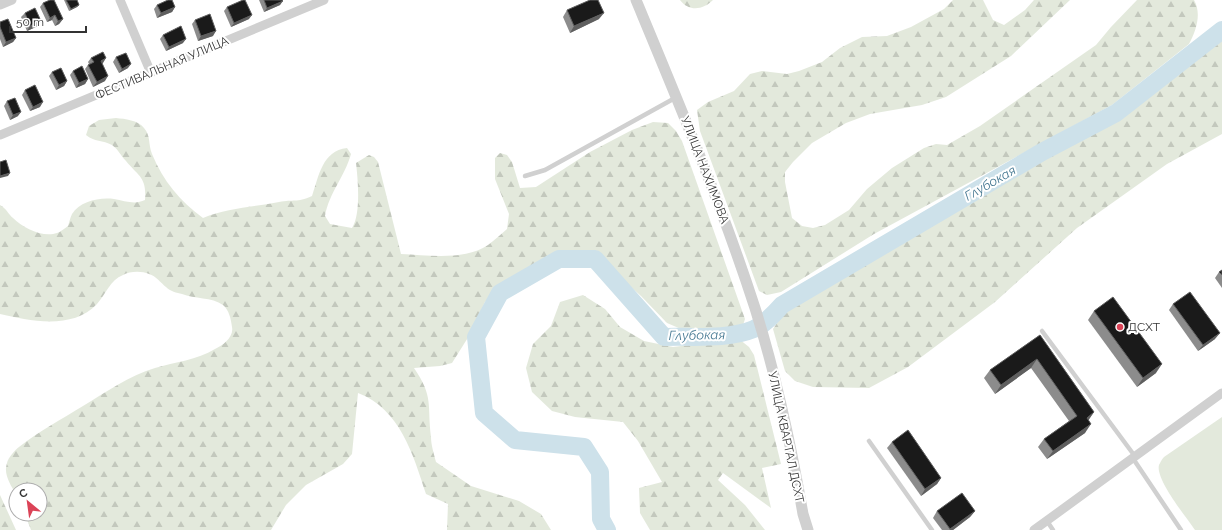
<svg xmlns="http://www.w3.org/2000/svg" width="1222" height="530" viewBox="0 0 1222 530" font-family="Raleway,sans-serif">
<defs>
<pattern id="forest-firs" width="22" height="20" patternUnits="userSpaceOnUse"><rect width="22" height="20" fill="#e3e9dc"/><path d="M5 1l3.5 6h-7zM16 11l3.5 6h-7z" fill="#c3c8bd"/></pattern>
</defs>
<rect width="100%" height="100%" fill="#fff"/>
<path fill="#e3e9dc" d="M1222 417V530H1195C1187 518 1155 479 1159 465 1160 463 1162 459 1164 457Z"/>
<g fill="url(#forest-firs)">
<path d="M680 0H713C703 10 689 12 680 0Z"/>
<path d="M953 0H983L993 20 1004 25 1025 10 1034 0H1070L1011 56 946 97 922 105 870 114 846 123 812 143 793 162 785 172V182L792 218 802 226 813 228 825 225 849 210 867 189 892 168 924 148 936 144 947 145 980 126 1096 45 1111 27 1137 0H1194C1202 14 1196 31 1189 44L1112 105 874 234 781 292 767 295 759 291 700 131 697 110 708 102 734 91 750 74 762 71 787 74 799 71 822 62 840 48 862 37 887 36 911 27 944 9Z"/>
<polygon points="1222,40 1222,134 1167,164 1077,228 995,302 908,367 869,388 813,387 795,381 785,371 773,329 781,317 798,302 1015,175 1110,123"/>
<path d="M116 118C125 119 138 120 144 128 151 136 148 144 152 154 163 181 180 201 203 218 227 208 254 207 279 202 294 199 296 203 312 196 319 176 322 151 347 148L351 154C345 176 329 193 325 216L330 224 352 228C361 214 358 180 356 163L369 155 374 157 378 162 401 254C428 255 464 261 488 245 495 240 501 234 507 229L509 214 495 179V158L500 153 507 155 512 162 520 188 536 187 590 152 632 130 653 122 668 123 676 131 682 141 745 319 743 325 734 328 707 331 681 329 667 323 641 296 595 255 576 253 548 256 498 288 485 302 469 336 452 363 440 366 414 368C434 397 427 405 431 437 431 445 434 454 436 462L471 486 519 501 541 514 551 530H447L448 504 426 494C413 454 400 409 358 393L352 454 343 464 306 485 286 505 271 530H31L25 514H40V490H16V494C11 486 3 474 7 463 8 458 15 450 19 447 39 431 62 419 83 406 106 392 129 376 155 368 175 362 197 360 215 349 223 345 234 337 232 327 231 319 229 310 223 305 212 297 194 299 182 294 177 293 170 291 166 287 161 283 156 276 149 274 142 271 130 271 123 275 110 280 106 294 97 304 73 330 30 321 0 314V205C7 209 8 214 13 218 23 228 43 238 57 233 60 232 64 229 68 226 69 223 70 218 72 214 80 201 100 197 114 199 125 201 135 205 145 200 147 177 138 176 126 161 120 155 119 150 112 145 103 140 94 142 86 135L89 126 99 120Z"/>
<polygon points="583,295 605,309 620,327 644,341 673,347 739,339 749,347 754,355 781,464 762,468 771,508 723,473 718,480 745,505 765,530 650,530 640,513 639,488 662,482 638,441 623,422 575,417 552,411 532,392 526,368 533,344 551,326 560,302"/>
<polygon points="0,495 16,530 0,530"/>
</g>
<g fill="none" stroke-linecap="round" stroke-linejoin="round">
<path stroke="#cde1ea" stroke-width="18" d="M607 530 601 519 600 472 584 447 515 440 484 413 476 337 500 293 559 259H595L664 337C693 336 727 340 754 329 765 324 774 314 782 305L1042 152 1116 113 1222 30"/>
<g stroke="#d0d0d0" stroke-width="4.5">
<polyline points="525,176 545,170 675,98"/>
<polyline points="1042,331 1134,455"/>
<polyline points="869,441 932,530"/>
<polyline points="1132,457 1181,530"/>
<polyline points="1047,521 1053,530"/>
</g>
<g stroke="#d0d0d0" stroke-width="9">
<polyline points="120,0 151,73"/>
<polyline points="0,5 12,0"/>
<polyline points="0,135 324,0"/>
<polyline points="1034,530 1222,393"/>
</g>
<path stroke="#d0d0d0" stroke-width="11" d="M636 0C678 101 721 203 755 308 776 375 791 445 803 514L808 530"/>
</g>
<g fill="#8c8c8c">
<polygon points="64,0 77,0 79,5 77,7 69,11"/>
<polygon points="259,0 282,0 280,5 264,12"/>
<polygon points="43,3 63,19 59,24 55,26 52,20 47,22 40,7"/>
<polygon points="157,5 175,7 172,12 157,18 154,9"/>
<polygon points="227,7 249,19 231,27 224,11"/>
<polygon points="567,10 599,19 570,33 563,17"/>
<polygon points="25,13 41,21 38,26 27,31 21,17"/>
<polygon points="195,20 213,36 198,41 192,24"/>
<polygon points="0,22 16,38 13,42 3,47 0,39"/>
<polygon points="163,35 183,43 166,51 160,39"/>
<polygon points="116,57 128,68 119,73 113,62"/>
<polygon points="91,58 103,63 102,64 105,81 93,87 85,69 88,65 89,64 88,62"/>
<polygon points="73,71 88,79 85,84 76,88 70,75"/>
<polygon points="52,72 67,81 64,86 56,90 49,76"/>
<polygon points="25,90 40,107 30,111 22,95"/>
<polygon points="7,101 18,116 10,120 4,106"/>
<polygon points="1222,270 1222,288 1215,278 1219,272"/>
<polygon points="1173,304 1215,339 1198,351 1169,310"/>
<polygon points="1094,311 1156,373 1137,387 1088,320"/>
<polygon points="1040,335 1094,412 1088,420 1085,433 1047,459 1038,447 1044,439 1069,421 1031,368 995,394 984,378 990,370"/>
<polygon points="892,442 941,478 937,484 921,496 887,448"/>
<polygon points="937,511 975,511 970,517 953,530 942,530 933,518"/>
</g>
<g fill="#5f5f5f">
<polygon points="283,1 280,5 264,12 267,8"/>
<polygon points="79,5 77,7 69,11 71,9"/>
<polygon points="175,7 172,12 157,18 161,13"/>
<polygon points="604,13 599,19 570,33 574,26"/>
<polygon points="55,15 52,20 47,22 50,18"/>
<polygon points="252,15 249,19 231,27 234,23"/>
<polygon points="63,19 59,24 55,26 58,21"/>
<polygon points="41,21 38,26 27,31 30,26"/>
<polygon points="216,31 213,36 198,41 201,36"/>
<polygon points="16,38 13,42 3,47 6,42"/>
<polygon points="186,39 183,43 166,51 169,47"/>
<polygon points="106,58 103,63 97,66 101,61"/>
<polygon points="131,64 128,68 119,73 122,69"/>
<polygon points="108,76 105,81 93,87 97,82"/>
<polygon points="88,79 85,84 76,88 79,83"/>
<polygon points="67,81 64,86 56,90 59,85"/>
<polygon points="43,102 40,107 30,111 33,107"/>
<polygon points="21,112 18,116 10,120 13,115"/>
<polygon points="10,173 8,176 0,178 0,176"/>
<polygon points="1220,333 1215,339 1198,351 1203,345"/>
<polygon points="1037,359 1031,368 995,394 1001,385"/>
<polygon points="1162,364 1156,373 1137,387 1143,378"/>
<polygon points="1094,412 1088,421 1087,418"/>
<polygon points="1091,424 1085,433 1047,459 1053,451"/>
<polygon points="941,478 937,484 921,496 925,489"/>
<polygon points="975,511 970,517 953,530 949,530"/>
</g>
<g fill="#1a1a1a" stroke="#5f5f5f">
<polygon points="50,0 54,0 63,19 58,21 55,15 50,18 43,3"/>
<polygon points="66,0 77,0 79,5 71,9"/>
<polygon points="168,0 172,0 175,7 161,13 157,5"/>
<polygon points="243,0 245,0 252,15 234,23 227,7"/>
<polygon points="264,0 282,0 283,1 267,8"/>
<polygon points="590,0 598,0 604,13 574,26 567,10"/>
<polygon points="35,8 41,21 30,26 25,13"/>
<polygon points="210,14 216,31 201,36 195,20"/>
<polygon points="8,19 16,38 6,42 0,27 0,22"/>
<polygon points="181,26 186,39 169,47 163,35"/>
<polygon points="103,52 106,58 101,61 108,76 97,82 88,65 94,62 91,58"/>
<polygon points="126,53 131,64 122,69 116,57"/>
<polygon points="82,66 88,79 79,83 73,71"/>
<polygon points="61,68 67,81 59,85 52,72"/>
<polygon points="35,85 43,102 33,107 25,90"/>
<polygon points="15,98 21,112 13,115 7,101"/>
<polygon points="6,160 10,173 0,176 0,162"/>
<polygon points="1222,270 1222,275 1219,272"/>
<polygon points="1190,292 1220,333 1203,345 1173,304"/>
<polygon points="1113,297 1162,364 1143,378 1094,311"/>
<polygon points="1040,335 1094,412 1087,418 1091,424 1053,451 1044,439 1077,416 1037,359 1001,385 990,370"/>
<polygon points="908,430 941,478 925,489 892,442"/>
<polygon points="962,493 975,511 950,529 937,511"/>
</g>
<circle fill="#db4357" stroke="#fff" stroke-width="1.5" cx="1120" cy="327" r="4"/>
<g text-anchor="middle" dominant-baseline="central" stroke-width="4" stroke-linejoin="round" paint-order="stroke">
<g font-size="12" fill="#333" stroke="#fff">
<text transform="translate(162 68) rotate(-23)">ФЕСТИВАЛЬНАЯ УЛИЦА</text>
<text transform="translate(705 170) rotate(69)">УЛИЦА НАХИМОВА</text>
<text transform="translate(786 437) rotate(78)">УЛИЦА КВАРТАЛ ДСХТ</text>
</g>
<g font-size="12" fill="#333" stroke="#fff" text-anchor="start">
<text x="1128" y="327">ДСХТ</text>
</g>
<g font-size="13" font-style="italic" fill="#447791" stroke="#fff">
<text transform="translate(990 183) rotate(-30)">Глубокая</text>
<text transform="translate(697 335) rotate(-1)">Глубокая</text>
</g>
</g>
<g transform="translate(28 502) rotate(331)"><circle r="19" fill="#ffffff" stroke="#adadad"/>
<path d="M0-3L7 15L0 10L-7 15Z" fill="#db4357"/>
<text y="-6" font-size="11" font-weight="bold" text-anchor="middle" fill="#333333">С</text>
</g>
<path d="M10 26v6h76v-6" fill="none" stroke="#333333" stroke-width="2"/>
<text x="16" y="26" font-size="12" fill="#333333" stroke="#ffffff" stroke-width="3" paint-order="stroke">50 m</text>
</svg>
